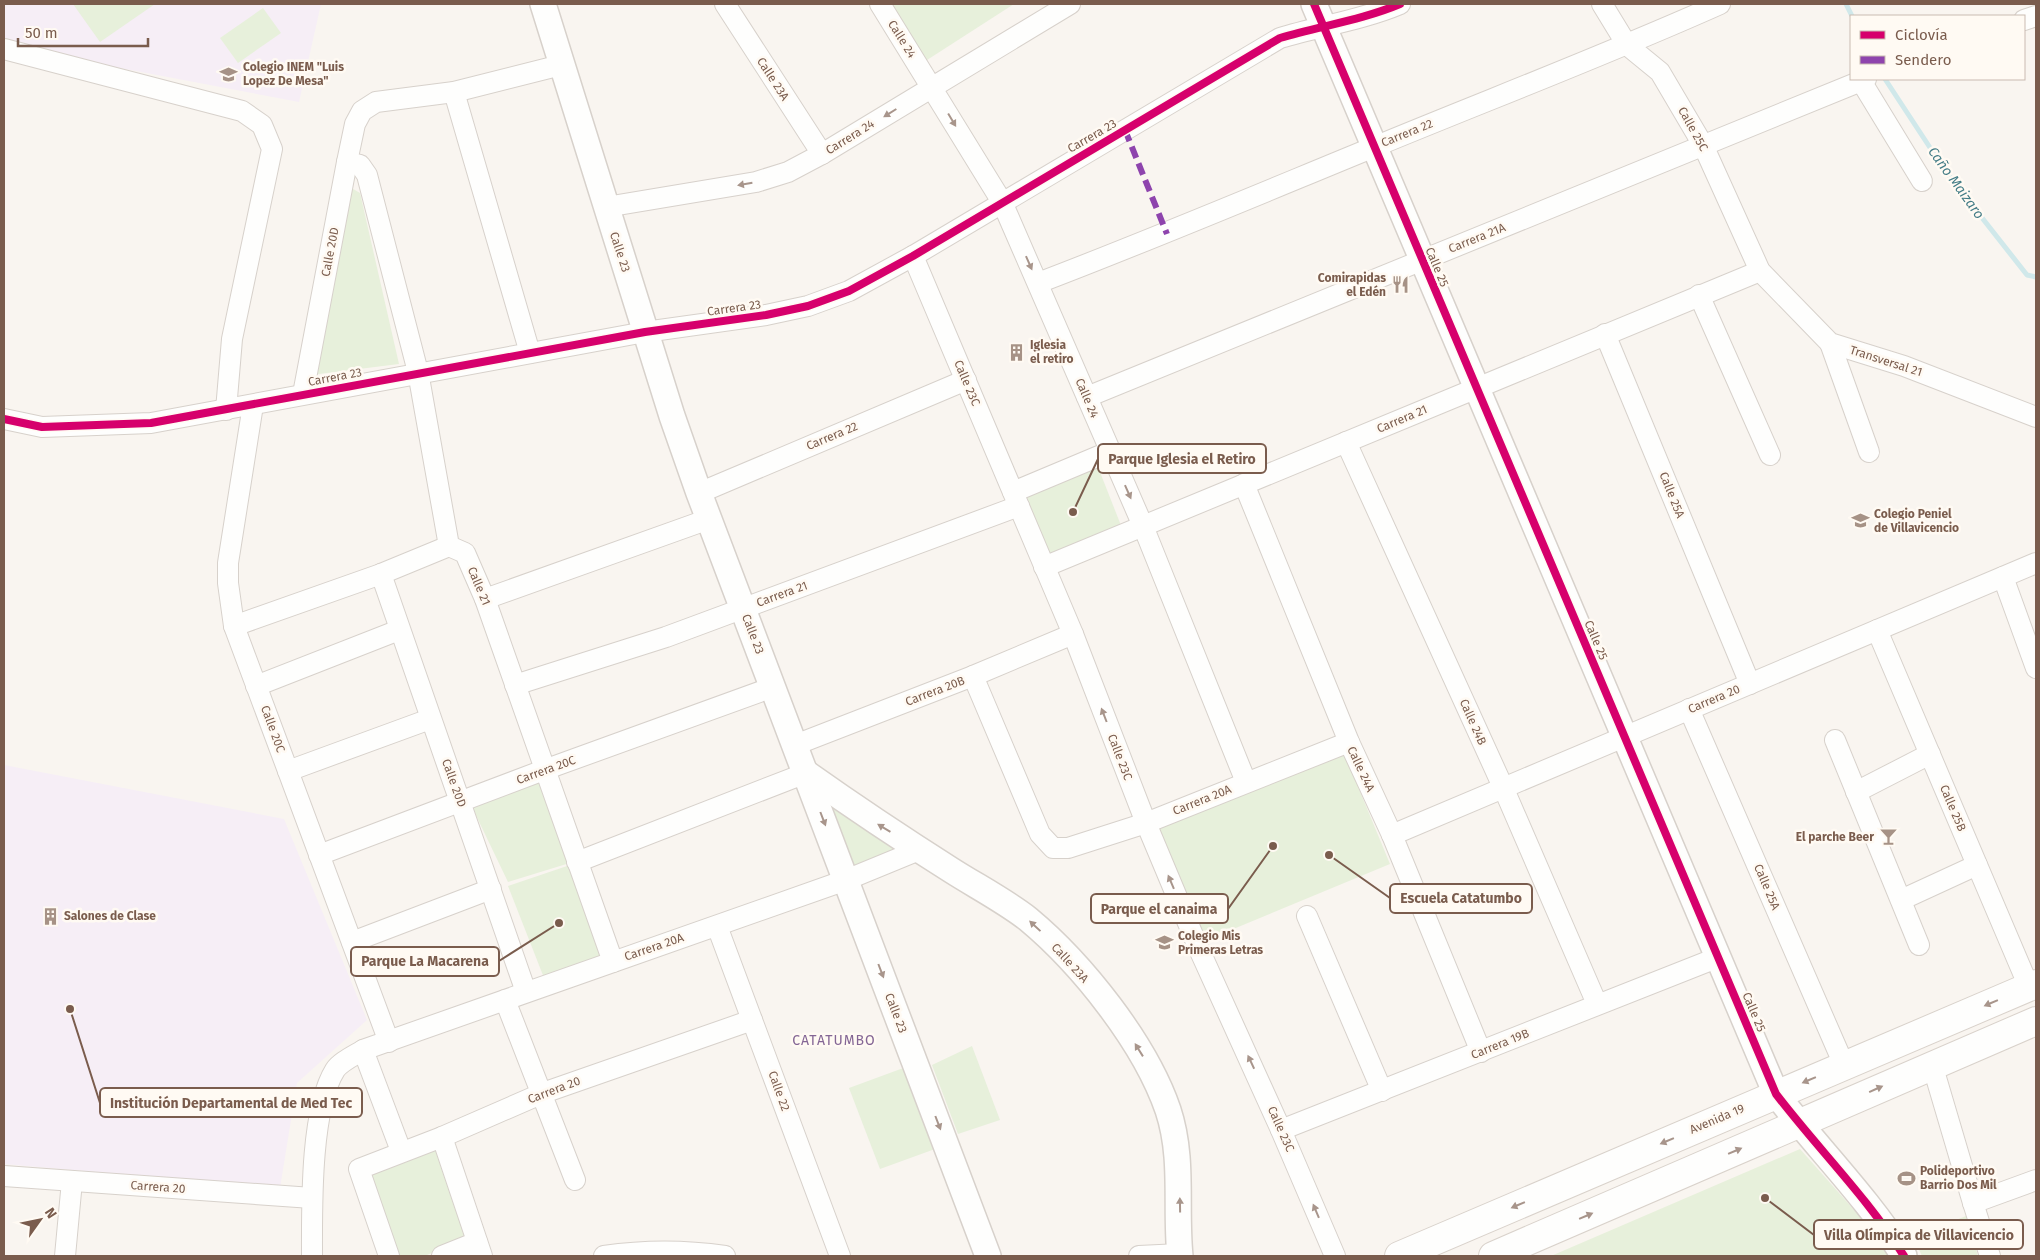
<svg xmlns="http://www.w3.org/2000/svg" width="2040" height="1260" viewBox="0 0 2040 1260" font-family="'Fira Sans',sans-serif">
<rect width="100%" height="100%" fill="#f9f5f0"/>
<g fill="#f6eef6">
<polygon points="4,4 321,4 299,102 4,46"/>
<polygon points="4,765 284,819 367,1020 297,1083 280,1188 4,1164"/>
</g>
<g fill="#e7f0db">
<polygon points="73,4 155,4 100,42"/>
<polygon points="890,4 1014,4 927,60"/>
<polygon points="263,8 281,33 238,63 220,38"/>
<polygon points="348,186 360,193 399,364 311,375"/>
<polygon points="1098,467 1122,528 1048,556 1025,496"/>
<polygon points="1342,748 1390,864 1202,942 1156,828"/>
<polygon points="540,778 573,862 508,882 471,805"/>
<polygon points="824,803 895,849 844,871"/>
<polygon points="573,864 609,960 546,983 508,886"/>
<polygon points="972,1046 1000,1120 958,1134 932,1065"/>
<polygon points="906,1067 935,1149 880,1169 849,1088"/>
<polygon points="442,1142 470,1235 425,1256 391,1256 364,1172"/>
<polygon points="1800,1149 1887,1247 1892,1256 1551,1256"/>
<polygon points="1966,1216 1978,1256 1922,1256 1913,1237"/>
</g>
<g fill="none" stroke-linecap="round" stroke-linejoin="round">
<g stroke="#d0e8ea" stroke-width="5">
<polyline points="1846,4 1852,16"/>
<polyline points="1885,79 1946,172 2027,275 2036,277"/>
</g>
<defs>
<g id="minor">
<polyline points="725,4 822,154"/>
<polyline points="880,4 1002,202 1143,526 1246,782"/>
<polyline points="1602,4 1627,45 1660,72 1703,145 1760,271 1830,343 1904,366 2036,417"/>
<polyline points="2024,20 2036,16"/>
<polyline points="4,49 242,111 262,125 272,149 232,339 226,410"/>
<polyline points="1861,81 1922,181"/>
<polyline points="454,92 530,353"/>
<polyline points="347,162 360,165 367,175 418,372 449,546 465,553 485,599 613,962"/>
<polyline points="606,207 756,182 788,172 822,154 1070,4"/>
<polyline points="913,256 1073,634 1146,823 1198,947 1281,1130 1335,1256"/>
<path d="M1038 283C1151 240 1262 193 1374 147 1490 99 1606 55 1720 4"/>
<polyline points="1699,295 1770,455"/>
<polyline points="1605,334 1750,684"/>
<polyline points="1830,343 1869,452"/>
<polyline points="303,394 347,162 355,124 362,111 376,102 454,92 561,65"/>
<polyline points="1087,397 1866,79"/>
<polyline points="253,405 228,563 228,583 234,626 389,1042"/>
<path d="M4 419 42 427 151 423 645 332 766 315 808 306 849 291 913 256 1280 38C1320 26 1362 20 1400 4"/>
<polyline points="1346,442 1503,787 1597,1004"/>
<polyline points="1244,484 1349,742 1392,835 1481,1052"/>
<polyline points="1013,492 1111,451"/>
<polyline points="699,493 966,380"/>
<polyline points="1044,567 1760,271"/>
<polyline points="381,574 526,992"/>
<polyline points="2003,577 2036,668"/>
<polyline points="485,599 709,519"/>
<polyline points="234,626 381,574 449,546"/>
<polyline points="1877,630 2029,987"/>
<polyline points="973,676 1040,834 1053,848 1068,848 1146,823 1349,742"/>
<polyline points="515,685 666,637 1019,506"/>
<polyline points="256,686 399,630"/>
<polyline points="1689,709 1844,1065"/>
<polyline points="1835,740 1919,945"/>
<polyline points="795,745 973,676 1073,634"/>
<polyline points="288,771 430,719"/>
<polyline points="1856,792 1930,754"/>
<polyline points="1392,835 2036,563"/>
<polyline points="319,855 544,770 773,687"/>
<polyline points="577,862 806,773"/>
<polyline points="1901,900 1977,865"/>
<polyline points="1307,916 1382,1091"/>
<polyline points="717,926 840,1256"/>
<polyline points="352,942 491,889"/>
<polyline points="505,1000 575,1180"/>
<polyline points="363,1050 401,1151"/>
<polyline points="1932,1064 1973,1203 1990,1256"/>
<polyline points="1281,1130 1719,957"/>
<polyline points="442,1137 482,1256"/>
<polyline points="4,1176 312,1198"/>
<polyline points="1973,1203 2036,1180"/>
<polyline points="65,1256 72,1181"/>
<path d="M312 1256C312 1209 310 1110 335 1070 340 1062 355 1055 363 1050L846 880 919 850"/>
<polyline points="389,1256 359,1169 442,1137 543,1093 752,1020"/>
<polyline points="442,1256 477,1242"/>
<path d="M604 1256C645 1250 684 1250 725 1256"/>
<polyline points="1139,1256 1180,1254"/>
</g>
<g id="tertiary">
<polyline points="543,4 672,416 699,493 988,1256"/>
<path d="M1314 4 1776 1094C1818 1149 1867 1197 1904 1256"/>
<path d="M806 773C854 807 902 839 951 870 976 886 1005 901 1028 919 1082 964 1145 1043 1168 1110 1184 1158 1175 1207 1180 1256"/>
</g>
<g id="secondary">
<polyline points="1399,1256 2036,984"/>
<polyline points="1493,1256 2036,1021"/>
</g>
</defs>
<use href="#minor" stroke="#d7d1cb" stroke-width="22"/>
<use href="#tertiary" stroke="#d7d1cb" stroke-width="28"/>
<use href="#secondary" stroke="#d9d2cb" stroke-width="30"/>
<use href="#minor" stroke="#fefefd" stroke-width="20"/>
<use href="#tertiary" stroke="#fefefd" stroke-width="25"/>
<use href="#secondary" stroke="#fefefd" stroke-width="28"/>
<polyline stroke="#8e44ad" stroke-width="6" stroke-dasharray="12 6" stroke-linecap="butt" points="1125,130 1167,234"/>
<defs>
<g id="cycleway">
<path d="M1314 4 1776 1094C1818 1149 1867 1197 1904 1256"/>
<path d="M4 419 42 427 151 423 645 332 766 315 808 306 849 291 913 256 1280 38C1320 26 1362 20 1400 4"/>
</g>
</defs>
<use href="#cycleway" stroke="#fffaf3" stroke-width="11"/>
<use href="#cycleway" stroke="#d6006c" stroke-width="8"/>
</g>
<defs><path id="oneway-solid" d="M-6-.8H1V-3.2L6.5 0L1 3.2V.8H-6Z" transform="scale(1.25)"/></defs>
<g fill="#a8958b">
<use href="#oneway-solid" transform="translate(890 113) rotate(148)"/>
<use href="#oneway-solid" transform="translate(952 120) rotate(59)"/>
<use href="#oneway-solid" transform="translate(745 184) rotate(170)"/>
<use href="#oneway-solid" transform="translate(1029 263) rotate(66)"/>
<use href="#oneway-solid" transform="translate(1128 492) rotate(66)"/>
<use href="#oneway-solid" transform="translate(1104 715) rotate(-111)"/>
<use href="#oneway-solid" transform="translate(823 819) rotate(69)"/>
<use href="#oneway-solid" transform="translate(884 828) rotate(-149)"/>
<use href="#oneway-solid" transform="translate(1171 882) rotate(-113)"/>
<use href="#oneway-solid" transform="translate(1035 926) rotate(-137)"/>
<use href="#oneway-solid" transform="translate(881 971) rotate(69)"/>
<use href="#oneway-solid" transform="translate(1991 1003) rotate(157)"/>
<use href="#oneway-solid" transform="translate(1139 1050) rotate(-122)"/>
<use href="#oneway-solid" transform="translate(1251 1062) rotate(-115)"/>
<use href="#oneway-solid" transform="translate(1809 1080) rotate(157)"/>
<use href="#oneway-solid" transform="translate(1876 1089) rotate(-24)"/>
<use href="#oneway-solid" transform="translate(938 1123) rotate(69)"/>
<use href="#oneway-solid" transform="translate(1667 1141) rotate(157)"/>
<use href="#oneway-solid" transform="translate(1735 1151) rotate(-23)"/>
<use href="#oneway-solid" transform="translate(1180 1205) rotate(-91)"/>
<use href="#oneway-solid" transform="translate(1518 1205) rotate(157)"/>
<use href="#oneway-solid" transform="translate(1316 1211) rotate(-113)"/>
<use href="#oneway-solid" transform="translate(1586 1216) rotate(-23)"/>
</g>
<defs>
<symbol id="school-bare" viewBox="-9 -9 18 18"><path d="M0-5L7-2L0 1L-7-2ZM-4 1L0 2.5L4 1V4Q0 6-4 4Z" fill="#a69286" stroke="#fffaf3" stroke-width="2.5" paint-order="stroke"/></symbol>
<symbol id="restaurant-bare" viewBox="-9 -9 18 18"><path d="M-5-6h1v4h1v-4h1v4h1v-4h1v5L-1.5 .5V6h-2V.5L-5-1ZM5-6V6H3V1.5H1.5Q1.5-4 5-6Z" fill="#a69286" stroke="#fffaf3" stroke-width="2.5" paint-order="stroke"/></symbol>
<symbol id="building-bare" viewBox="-9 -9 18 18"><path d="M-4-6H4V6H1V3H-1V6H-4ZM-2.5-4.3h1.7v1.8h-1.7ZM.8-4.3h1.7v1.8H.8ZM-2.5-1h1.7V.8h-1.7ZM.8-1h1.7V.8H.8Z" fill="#a69286" stroke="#fffaf3" stroke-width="2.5" paint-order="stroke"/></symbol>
<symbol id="bar-bare" viewBox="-9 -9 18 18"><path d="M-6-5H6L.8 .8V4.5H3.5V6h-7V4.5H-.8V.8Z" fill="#a69286" stroke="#fffaf3" stroke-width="2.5" paint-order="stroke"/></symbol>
<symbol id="stadium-bare" viewBox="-9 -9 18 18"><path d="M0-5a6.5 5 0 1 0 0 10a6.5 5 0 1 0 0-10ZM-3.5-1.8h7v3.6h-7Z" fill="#a69286" stroke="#fffaf3" stroke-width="2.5" paint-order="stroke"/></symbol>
</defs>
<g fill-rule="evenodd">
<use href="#school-bare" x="216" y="62" width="25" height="25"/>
<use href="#restaurant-bare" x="1388" y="272" width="25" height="25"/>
<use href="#building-bare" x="1004" y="340" width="25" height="25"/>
<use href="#school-bare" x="1848" y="508" width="25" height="25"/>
<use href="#bar-bare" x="1876" y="824" width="25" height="25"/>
<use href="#building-bare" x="38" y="904" width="25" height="25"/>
<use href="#school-bare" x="1152" y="930" width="25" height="25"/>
<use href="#stadium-bare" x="1894" y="1166" width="25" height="25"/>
</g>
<g text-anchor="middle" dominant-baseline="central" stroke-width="5" stroke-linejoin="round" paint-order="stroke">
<g font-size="12" fill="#7a5c4d" stroke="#fffaf3">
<text transform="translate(902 39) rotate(58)">Calle 24</text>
<text transform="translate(773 79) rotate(57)">Calle 23A</text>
<text transform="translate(1693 129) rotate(61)">Calle 25C</text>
<text transform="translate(1407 133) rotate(-22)">Carrera 22</text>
<text transform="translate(1092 136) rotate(-30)">Carrera 23</text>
<text transform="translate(850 137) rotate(-32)">Carrera 24</text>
<text transform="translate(1477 238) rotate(-22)">Carrera 21A</text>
<text transform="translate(330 252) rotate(-79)">Calle 20D</text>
<text transform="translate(620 252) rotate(72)">Calle 23</text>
<text transform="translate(1437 267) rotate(67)">Calle 25</text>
<text transform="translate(734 308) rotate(-8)">Carrera 23</text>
<text transform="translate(1886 361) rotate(18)">Transversal 21</text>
<text transform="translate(335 377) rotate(-11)">Carrera 23</text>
<text transform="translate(967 383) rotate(67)">Calle 23C</text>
<text transform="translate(1087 398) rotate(67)">Calle 24</text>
<text transform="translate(1402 419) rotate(-23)">Carrera 21</text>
<text transform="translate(832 436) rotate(-23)">Carrera 22</text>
<text transform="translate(1672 495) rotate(68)">Calle 25A</text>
<text transform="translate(479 586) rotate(67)">Calle 21</text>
<text transform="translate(782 594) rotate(-20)">Carrera 21</text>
<text transform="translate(753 634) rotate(69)">Calle 23</text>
<text transform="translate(1596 640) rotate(67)">Calle 25</text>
<text transform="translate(935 691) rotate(-21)">Carrera 20B</text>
<text transform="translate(1714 699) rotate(-23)">Carrera 20</text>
<text transform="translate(1473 722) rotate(66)">Calle 24B</text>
<text transform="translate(273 729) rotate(70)">Calle 20C</text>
<text transform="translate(1120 757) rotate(69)">Calle 23C</text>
<text transform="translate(1361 769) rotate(65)">Calle 24A</text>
<text transform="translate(546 770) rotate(-20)">Carrera 20C</text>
<text transform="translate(454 783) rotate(70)">Calle 20D</text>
<text transform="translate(1202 800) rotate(-22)">Carrera 20A</text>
<text transform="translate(1953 808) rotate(67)">Calle 25B</text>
<text transform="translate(1767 887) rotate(67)">Calle 25A</text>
<text transform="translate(654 947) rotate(-19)">Carrera 20A</text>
<text transform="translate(1070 963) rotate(48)">Calle 23A</text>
<text transform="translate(1754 1012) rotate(67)">Calle 25</text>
<text transform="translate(896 1013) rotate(69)">Calle 23</text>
<text transform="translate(1500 1044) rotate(-22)">Carrera 19B</text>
<text transform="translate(554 1090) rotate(-21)">Carrera 20</text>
<text transform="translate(779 1091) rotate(70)">Calle 22</text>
<text transform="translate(1717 1119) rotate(-23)">Avenida 19</text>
<text transform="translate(1281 1129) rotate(66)">Calle 23C</text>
<text transform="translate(158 1187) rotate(4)">Carrera 20</text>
</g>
<g font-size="12" font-weight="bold" fill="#7a5c4d" stroke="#fffaf3" text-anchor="start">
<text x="243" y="67">Colegio INEM "Luis<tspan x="243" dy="14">Lopez De Mesa"</tspan></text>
<text x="1386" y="278" text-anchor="end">Comirapidas<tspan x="1386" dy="14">el Edén</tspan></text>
<text x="1030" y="345">Iglesia<tspan x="1030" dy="14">el retiro</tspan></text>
<text x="1874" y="514">Colegio Peniel<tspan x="1874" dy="14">de Villavicencio</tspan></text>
<text x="1874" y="837" text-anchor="end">El parche Beer</text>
<text x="64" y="916">Salones de Clase</text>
<text x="1178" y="936">Colegio Mis<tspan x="1178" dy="14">Primeras Letras</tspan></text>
<text x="1920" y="1171">Polideportivo<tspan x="1920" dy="14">Barrio Dos Mil</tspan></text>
</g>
<g font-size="14" font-style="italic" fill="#437c86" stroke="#fffaf3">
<text transform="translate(1956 183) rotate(54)">Caño Maizaro</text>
</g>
<g font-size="14" letter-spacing="1" fill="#846695" stroke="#fffaf3">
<text x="834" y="1040">CATATUMBO</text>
</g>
</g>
<path fill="none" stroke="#7a5c4d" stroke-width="2" d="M1073 512L1098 459M1329 855L1390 898M1273 846L1228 909M559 923L499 961M70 1009L100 1103M1765 1198L1814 1235"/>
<g fill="#7a5c4d" stroke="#fffaf3" stroke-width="2">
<circle cx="1073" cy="512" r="5"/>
<circle cx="1329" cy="855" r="5"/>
<circle cx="1273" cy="846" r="5"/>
<circle cx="559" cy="923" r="5"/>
<circle cx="70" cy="1009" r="5"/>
<circle cx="1765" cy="1198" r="5"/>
</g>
<g fill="#fffaf3" stroke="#7a5c4d" stroke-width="2">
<rect x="1098" y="444" width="168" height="29" rx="5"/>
<rect x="1390" y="884" width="142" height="29" rx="5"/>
<rect x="1091" y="894" width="137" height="29" rx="5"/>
<rect x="351" y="947" width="148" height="29" rx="5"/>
<rect x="100" y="1088" width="262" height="29" rx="5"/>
<rect x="1814" y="1220" width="209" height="29" rx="5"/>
</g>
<g font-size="14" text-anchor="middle" font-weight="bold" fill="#7a5c4d">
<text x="1182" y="464">Parque Iglesia el Retiro</text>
<text x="1461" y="903">Escuela Catatumbo</text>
<text x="1159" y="914">Parque el canaima</text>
<text x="425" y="966">Parque La Macarena</text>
<text x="231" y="1108">Institución Departamental de Med Tec</text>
<text x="1919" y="1240">Villa Olímpica de Villavicencio</text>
</g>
<rect width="2040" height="1260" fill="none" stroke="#7a5c4d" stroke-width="10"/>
<rect x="1850" y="15" width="175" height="65" fill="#fffaf3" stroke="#cabbb1"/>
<rect x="1860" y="31" width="25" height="8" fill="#d6006c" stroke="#cabbb1"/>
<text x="1895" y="40" font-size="15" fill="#7a5c4d">Ciclovía</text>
<rect x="1860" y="56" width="25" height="8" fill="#8e44ad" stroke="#cabbb1"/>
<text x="1895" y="65" font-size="15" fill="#7a5c4d">Sendero</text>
<g transform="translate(40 1220) rotate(57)" stroke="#fffaf3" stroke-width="4" paint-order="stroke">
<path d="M0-4L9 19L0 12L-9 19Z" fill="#7a5c4d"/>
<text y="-8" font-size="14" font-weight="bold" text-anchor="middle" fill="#7a5c4d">N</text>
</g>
<path d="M18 38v8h130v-8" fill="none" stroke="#7a5c4d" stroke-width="2.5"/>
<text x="25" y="38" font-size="15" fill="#7a5c4d" stroke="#fffaf3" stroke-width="4" paint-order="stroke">50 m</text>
</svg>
